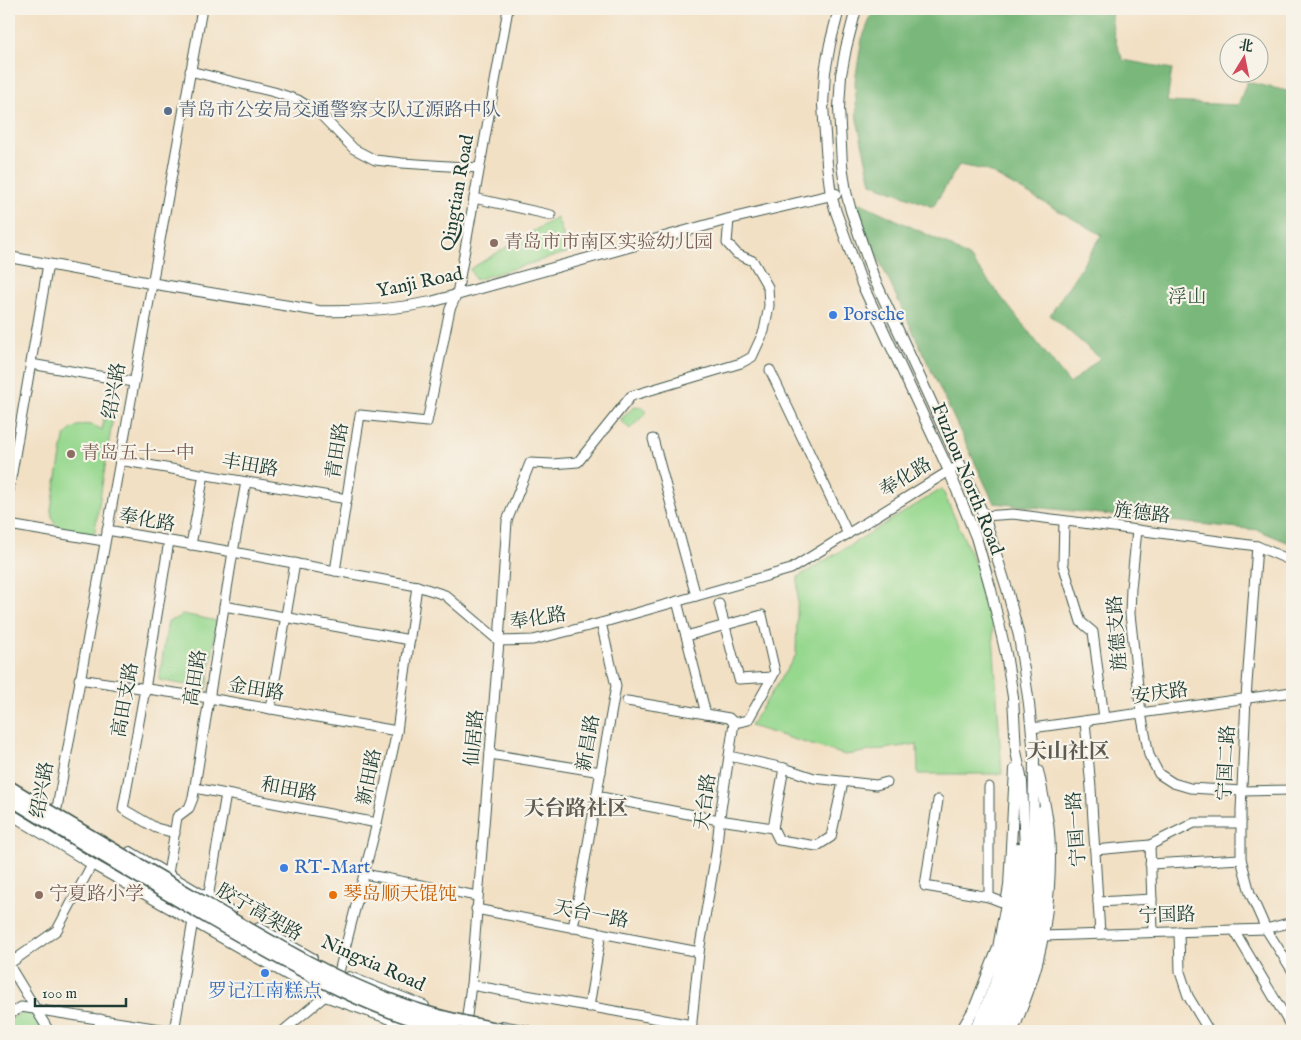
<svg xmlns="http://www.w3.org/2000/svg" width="1301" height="1040" viewBox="0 0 1301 1040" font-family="'IM FELL English','Noto Serif SC',serif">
<rect width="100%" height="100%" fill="#f7f3e8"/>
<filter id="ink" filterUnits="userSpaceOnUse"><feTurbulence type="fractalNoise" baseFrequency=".02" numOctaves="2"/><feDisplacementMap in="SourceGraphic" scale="10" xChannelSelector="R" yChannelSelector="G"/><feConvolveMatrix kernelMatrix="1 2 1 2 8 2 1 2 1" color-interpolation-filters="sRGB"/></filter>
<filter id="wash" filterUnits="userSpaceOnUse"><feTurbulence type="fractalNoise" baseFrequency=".0096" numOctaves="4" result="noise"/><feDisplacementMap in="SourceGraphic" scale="20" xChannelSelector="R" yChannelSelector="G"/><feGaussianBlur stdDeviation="1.12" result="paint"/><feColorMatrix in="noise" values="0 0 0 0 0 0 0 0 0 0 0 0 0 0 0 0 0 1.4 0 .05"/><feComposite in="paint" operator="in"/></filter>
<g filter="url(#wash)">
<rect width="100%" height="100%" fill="#f2e0c4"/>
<g fill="#97d88f" stroke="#5b8a62">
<polygon points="557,217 569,252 475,280 470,269"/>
<polygon points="635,406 642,407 647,412 630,429 620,420"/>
<path d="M104 417H113L94 536C73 533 54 537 51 510L64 438C72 424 89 420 102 430Z"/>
<polygon points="942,489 982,579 992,620 1002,774 918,774 917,744 845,755 750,726 796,655 798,577"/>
<polygon points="183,614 217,621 207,689 159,680 168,621 178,618"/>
<polygon points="23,1012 34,1014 44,1031 9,1031 9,1020"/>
</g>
<path fill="#79b87a" stroke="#4c7a57" d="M874 9H1112C1110 27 1116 43 1123 60L1172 69 1167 102 1238 105 1247 82 1292 92V544L1258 530 994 503 853 205 861 203 947 244 971 259 1070 384 1100 358 1050 315 1102 235 986 170 959 165 933 207 871 183 857 120 855 81 862 39Z"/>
</g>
<g filter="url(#ink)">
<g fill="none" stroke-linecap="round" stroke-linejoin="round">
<defs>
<g id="minor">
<polyline points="190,71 274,92 298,100 320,114 354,149 375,160 402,163 479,168"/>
<polyline points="474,198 551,215"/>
<polyline points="31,364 133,382"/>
<polyline points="770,370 848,534"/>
<polyline points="653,439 696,596"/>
<polyline points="119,460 347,499"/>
<polyline points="9,490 48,264"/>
<polyline points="984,516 1013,514 1137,530 1257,546 1292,561"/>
<polyline points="1064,521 1063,564 1081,622 1093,632 1104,718"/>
<polyline points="9,525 104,541"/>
<polyline points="107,530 233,552 417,586 445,595 499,641 533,640 601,623 791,569 949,471 961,465"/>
<polyline points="1137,530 1131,588 1130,614 1141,713 1149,755 1159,774 1173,783 1190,788 1242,791 1292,790"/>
<polyline points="169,541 145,689 123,809 156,828 175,833"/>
<polyline points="191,545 204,474"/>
<polyline points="1257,546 1246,698 1241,811 1241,859 1250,893 1266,929 1292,970"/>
<polyline points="335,571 360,415 427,422 450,309 457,294 508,9"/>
<polyline points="677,601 706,714 729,718 734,723 720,816 716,853 699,952 691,1031"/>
<polyline points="719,604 739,679 772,677"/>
<polyline points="224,606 410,640"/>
<polyline points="686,636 762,615 775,672 748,720 734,723"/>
<polyline points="79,679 209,698 397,731"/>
<polyline points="627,701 706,714"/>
<polyline points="270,709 295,563"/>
<polyline points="1085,721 1091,788 1100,934"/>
<polyline points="1032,728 1292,692"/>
<polyline points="490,754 601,772"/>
<polyline points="729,756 784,768 814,778 876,785 887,782"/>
<polyline points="784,768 773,828 779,840 817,846 831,837 843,782"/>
<polyline points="195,788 377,823"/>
<polyline points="596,796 719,820 773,828"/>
<polyline points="938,800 925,886 989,897 1007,904"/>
<path d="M55 819C103 549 151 279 202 9"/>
<polyline points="1150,845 1153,932"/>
<polyline points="1095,850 1150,845 1194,823 1241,823"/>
<polyline points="1150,864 1241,859"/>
<polyline points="168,874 177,817 189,808 193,798 233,552 246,482"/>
<polyline points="364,874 477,896"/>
<polyline points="989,897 989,787"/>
<polyline points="1098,902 1152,899"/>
<polyline points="204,904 208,898 226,794"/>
<polyline points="476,909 699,952"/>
<polyline points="573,928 616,686 601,623"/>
<polyline points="1234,930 1292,1028"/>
<polyline points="1179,931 1180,972 1188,996 1209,1031"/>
<polyline points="1043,936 1266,929 1292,922"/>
<polyline points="9,964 57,930 92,864"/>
<polyline points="9,965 49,1031"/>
<polyline points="471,985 692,1025"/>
<polyline points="589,1007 601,933"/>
<polyline points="9,1015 21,1007 173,1031"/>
<polyline points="98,1031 100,1019"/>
<polyline points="174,1031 193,921 196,917"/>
<polyline points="283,1031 325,996 339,972 377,823 397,731 417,586"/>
<polyline points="465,1031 471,985 499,641 507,521 530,463 552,464 578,462 631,396 741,363 752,357 764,331 769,306 768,287 753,261 737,254 727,243 729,219"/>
</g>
<g id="major">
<polyline points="839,9 830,44 825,72 823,105 827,164 831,195 836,212 862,284 949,471 976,537 991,590 1006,654 1013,697 1016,751 1022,782 1025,849 1023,903 1016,941 1009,971 998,1002 984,1031"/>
<polyline points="856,9 846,48 841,75 839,108 842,165 846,192 851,211 874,278 984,516 1007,589 1019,636 1029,704 1034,754 1033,877 1032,899 1025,942 1016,975 1005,1006 993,1031"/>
<path d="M9 257 150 283 319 311C358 312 393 310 431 302L729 219 836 194"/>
<polyline points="1041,811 1042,848"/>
<polyline points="9,813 92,864 325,996 425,1031"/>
<polyline points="130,852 231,912"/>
<polyline points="259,928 312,958"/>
<polyline points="349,977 424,1006"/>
<polyline points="501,1026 527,1031"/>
<polyline points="961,1031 974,1009 998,948 1009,886 1015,769"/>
<path d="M1013 1031C1022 1008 1032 984 1038 959 1048 920 1053 863 1048 823 1045 806 1042 788 1038 771"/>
</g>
<g id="highway">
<path d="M975 1031C1006 972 1017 916 1018 849"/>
<path d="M1005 1031C1013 1011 1022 991 1028 970 1039 930 1042 889 1042 848"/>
</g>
</defs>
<use href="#minor" stroke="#3f554a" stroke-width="11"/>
<use href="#major" stroke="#3f554a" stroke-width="12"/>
<use href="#highway" stroke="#3f554a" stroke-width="15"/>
<use href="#minor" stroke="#fff" stroke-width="9"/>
<use href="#major" stroke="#fff" stroke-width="10"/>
<use href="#highway" stroke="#fff" stroke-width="12"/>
<defs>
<g id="highway-bridge">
<path d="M9 787C71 825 134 862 197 899 261 936 325 976 395 1002 431 1016 469 1024 508 1031"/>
<path d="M9 798C77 840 145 881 214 921 291 965 367 1011 455 1031"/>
</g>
</defs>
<use href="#highway-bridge" stroke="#3f554a" stroke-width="15" stroke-linecap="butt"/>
<use href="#highway-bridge" stroke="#fff" stroke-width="12"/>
</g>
</g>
<circle fill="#5c6f8a" stroke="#f7f3e8" stroke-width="2" cx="168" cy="111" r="5"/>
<g fill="#8d6e63" stroke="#f7f3e8" stroke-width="2">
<circle cx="494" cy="243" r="5"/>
<circle cx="71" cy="454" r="5"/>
<circle cx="39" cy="895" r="5"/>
</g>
<g fill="#3f7fe0" stroke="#f7f3e8" stroke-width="2">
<circle cx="833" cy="315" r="5"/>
<circle cx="284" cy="868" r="5"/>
<circle cx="265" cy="973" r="5"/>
</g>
<circle fill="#e8710a" stroke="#f7f3e8" stroke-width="2" cx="333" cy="895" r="5"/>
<g text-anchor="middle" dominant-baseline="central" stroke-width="4.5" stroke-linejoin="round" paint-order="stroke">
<g font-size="19" fill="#4e5e75" stroke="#f7f3e8" text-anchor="start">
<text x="178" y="111">青岛市公安局交通警察支队辽源路中队</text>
</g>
<g font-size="19" fill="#1f3d34" stroke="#f7f3e8">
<text transform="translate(458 193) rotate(-80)">Qingtian Road</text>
<text transform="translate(420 283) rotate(-12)">Yanji Road</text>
<text transform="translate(115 391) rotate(-80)">绍兴路</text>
<text transform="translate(338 451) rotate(-81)">青田路</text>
<text transform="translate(250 466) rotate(10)">丰田路</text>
<text transform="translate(906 478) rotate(-32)">奉化路</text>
<text transform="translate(967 479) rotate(68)">Fuzhou North Road</text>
<text transform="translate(1142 514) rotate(7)">旌德路</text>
<text transform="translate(147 521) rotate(10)">奉化路</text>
<text transform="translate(538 619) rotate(-9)">奉化路</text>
<text transform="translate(1118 633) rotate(-94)">旌德支路</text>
<text transform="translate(196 678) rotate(-81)">高田路</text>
<text transform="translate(256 690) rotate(10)">金田路</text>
<text transform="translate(1160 694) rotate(-8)">安庆路</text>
<text transform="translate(126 700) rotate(-80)">高田支路</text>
<text transform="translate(475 738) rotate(-85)">仙居路</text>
<text transform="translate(589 743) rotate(-80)">新昌路</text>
<text transform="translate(1227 763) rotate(-87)">宁国二路</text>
<text transform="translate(370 777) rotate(-78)">新田路</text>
<text transform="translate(43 790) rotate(-80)">绍兴路</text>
<text transform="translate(289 790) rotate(11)">和田路</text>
<text transform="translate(706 802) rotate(-82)">天台路</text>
<text transform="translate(1077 829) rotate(-94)">宁国一路</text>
<text transform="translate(259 913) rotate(30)">胶宁高架路</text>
<text transform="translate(591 915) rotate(11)">天台一路</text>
<text transform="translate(1167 916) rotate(-2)">宁国路</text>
<text transform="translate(373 964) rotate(24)">Ningxia Road</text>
</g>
<g font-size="19" fill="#785e54" stroke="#f7f3e8" text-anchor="start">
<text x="504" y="243">青岛市市南区实验幼儿园</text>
<text x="81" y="454">青岛五十一中</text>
<text x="49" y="895">宁夏路小学</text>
</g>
<g font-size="19" fill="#375c46" stroke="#f7f3e8">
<text x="1187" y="298">浮山</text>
</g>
<g font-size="19" fill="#366cbe" stroke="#f7f3e8" text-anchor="start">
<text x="843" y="315">Porsche</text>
<text x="294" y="868">RT-Mart</text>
<text x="265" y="992" text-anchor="middle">罗记江南糕点</text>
</g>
<g font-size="19" fill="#c56008" stroke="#f7f3e8" text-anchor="start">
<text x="343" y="895">琴岛顺天馄饨</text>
</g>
<g font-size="21" font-weight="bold" fill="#5d5b53" stroke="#f7f3e8">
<text x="1068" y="752">天山社区</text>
<text x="576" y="809">天台路社区</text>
</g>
</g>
<rect width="1301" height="1040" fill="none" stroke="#f7f3e8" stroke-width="30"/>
<g transform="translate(1244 58) rotate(10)"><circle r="24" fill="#f7f3e8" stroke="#a1aaa0"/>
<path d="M0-4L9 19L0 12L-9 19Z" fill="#d1495b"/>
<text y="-8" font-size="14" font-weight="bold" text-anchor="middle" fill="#1f3d34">北</text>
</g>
<path d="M35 998v8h91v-8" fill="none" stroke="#1f3d34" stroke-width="2.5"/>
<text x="42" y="998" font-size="15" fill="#1f3d34" stroke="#f7f3e8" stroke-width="4" paint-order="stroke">100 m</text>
</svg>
